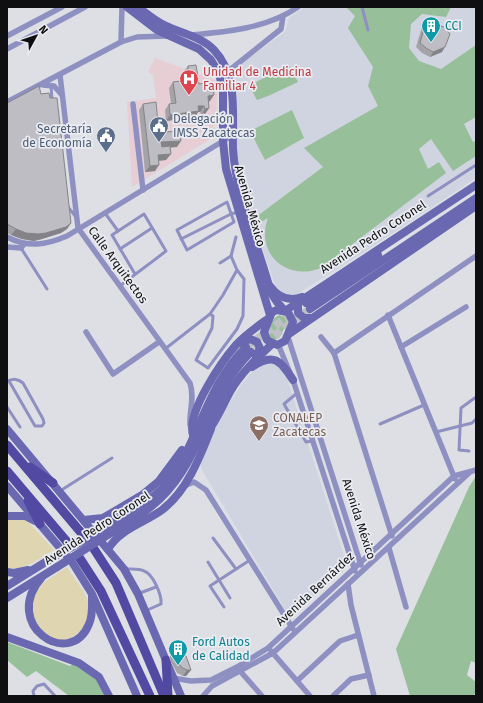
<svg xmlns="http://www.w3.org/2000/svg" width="483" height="703" viewBox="0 0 483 703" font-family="'Fira Sans',sans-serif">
<rect width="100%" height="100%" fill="#dddfe5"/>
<g fill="#d0d4e1">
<polygon points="305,7 476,7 476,178 355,258 297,294 291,296 284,294 275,285 244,195 235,148 234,74 239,65 285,32 289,18"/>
<polygon points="273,362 279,365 286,375 346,562 345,569 290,618 202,470 200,462 218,421 243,382 253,371 264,364"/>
</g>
<polygon fill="#e7ced5" points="155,58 218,81 216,121 213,133 209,140 132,187 127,102 156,98 153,75 148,72"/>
<g fill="#97bf99">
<path d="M346 7H451L446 17 422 14 411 24 409 48 419 61 441 69 476 45V117L464 124 473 142 476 141V156L453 171 431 139 419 149 428 169 439 162 446 173 321 268C286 282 255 253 268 218L261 222 256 217 323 167 304 148 378 106 368 86 373 67 348 28 355 16Z"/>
<polygon points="289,65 298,82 268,96 257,100 251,89 256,82"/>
<polygon points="292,110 304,138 265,160 250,131"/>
<path d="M279 315 285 317 287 322 280 337 275 340 269 337C268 329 272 318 279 315Z"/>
<polygon points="476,476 476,663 471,661 467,675 476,682 476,694 470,696 410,696 396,649 469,487"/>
<polygon points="7,642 70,666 74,663 96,678 107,696 69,696 36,671 27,677 7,660"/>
</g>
<g fill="#dfd6b1">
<path d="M7 519H20L28 522 54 550C38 559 25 571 7 568Z"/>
<path d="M67 567C73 577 83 588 87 599 94 619 79 641 58 640 51 640 43 635 37 632L28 604 37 587Z"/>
</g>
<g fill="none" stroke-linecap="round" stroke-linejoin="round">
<g stroke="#bec0c5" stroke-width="8" stroke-dasharray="8 4" stroke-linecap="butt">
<polyline points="246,347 306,303"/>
<polyline points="255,350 310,309"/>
</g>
<g stroke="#8f90c2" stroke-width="3">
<polyline points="362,7 368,30"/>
<polyline points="51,85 52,101"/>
<polyline points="428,196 476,165"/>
<polygon points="227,202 234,222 187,250 177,230"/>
<polyline points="68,207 76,217"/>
<polyline points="105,213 118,231"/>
<polyline points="181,239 231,214 238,212"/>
<polyline points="21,248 47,289"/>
<polyline points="120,249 152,228"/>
<polyline points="220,263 231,256"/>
<path d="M120 286C135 274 151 263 166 251L144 214 112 235 135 274"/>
<polyline points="210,314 213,316 212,328 196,360 208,368 237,329 243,316 244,279 237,270 231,256 236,237"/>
<polyline points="165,349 210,314 223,295 237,270"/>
<path d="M7 381C14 379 17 378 23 383L43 419 44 423 42 426H35L9 381"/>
<polyline points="297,393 284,404 306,442 312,441"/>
<polyline points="7,407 20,427"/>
<polyline points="380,424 424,405"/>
<polyline points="436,432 472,423 476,419"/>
<polyline points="469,451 459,450 461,408 476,397"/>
<polyline points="60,491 112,458"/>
<polyline points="213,538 236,569"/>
<polyline points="208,562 230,598"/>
<path d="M125 569C131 569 139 568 144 571 153 574 162 595 161 604L145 611"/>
<polyline points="140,593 156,587"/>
<polyline points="224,607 210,586 250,560"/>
<polyline points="34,696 33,691 37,686 44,684 55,696"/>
</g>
<g stroke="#8f90c2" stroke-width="5.5">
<path d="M191 35C227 32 268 28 298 7"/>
<polyline points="7,36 62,7"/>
<polyline points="121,42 122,7"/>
<polyline points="7,49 85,7"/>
<path d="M60 75 78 228 190 383C195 399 189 409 190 425"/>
<polyline points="229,75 231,69 281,29 283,16"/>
<polyline points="43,85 54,86 62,95"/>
<polyline points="7,102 121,42 137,37 167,36"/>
<polyline points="133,104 143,190"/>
<path d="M7 237C28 248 46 245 67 236L233 135"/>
<polyline points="7,247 21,248 24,244"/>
<polyline points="388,315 455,479"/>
<polyline points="86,332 113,374 159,342"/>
<polyline points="288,337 361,565"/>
<polyline points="321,337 334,353"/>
<polyline points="278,344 293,380 355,571"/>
<polyline points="401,347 466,307"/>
<polyline points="334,353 392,536"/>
<polyline points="334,353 476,256"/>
<polyline points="184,486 194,482 206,490 293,629"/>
<polyline points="389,548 406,607"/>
<polyline points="348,584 351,605 374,696"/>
<polyline points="271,651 310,696"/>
<polyline points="240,671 262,696"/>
<polyline points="173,678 191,681 211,680 237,667 268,648 454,476 476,470"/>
<polyline points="297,681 340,641 358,635"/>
<polyline points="203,696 212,686 273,653 469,473"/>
<polyline points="333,696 351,679 369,675"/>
</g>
<g stroke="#6a68b0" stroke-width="8">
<polyline points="127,7 157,30 199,49 211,60 219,73 223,92 223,141 226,169 270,315"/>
<path d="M138 7C147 14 155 21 166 26 181 33 202 37 214 50 239 76 232 117 233 149 236 197 259 247 271 293L277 302 285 311 476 185"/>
<path d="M270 286C278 297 289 302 302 297"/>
<polyline points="301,300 298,304 298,313 304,318 310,318"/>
<polyline points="306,303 378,255"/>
<polyline points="310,309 476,198"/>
<polygon points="277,310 288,312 293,322 285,341 277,345 267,340 264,332 272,312"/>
<polyline points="289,334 476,206"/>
<polyline points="240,343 250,339 257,342 260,348 256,356"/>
<path d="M252 367C274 352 281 361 293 380"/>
<polyline points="7,429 124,569 138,594 181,696"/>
<path d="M209 430C217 419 223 405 230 392 241 373 256 359 272 344"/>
<path d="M193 435C186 413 222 361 236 345 246 334 258 326 269 318"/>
<polyline points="7,486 72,562 92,594 137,696"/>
<path d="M139 506C149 500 159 493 167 483 200 441 205 387 246 347"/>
<path d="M144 512C204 470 202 400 251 352"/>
<polyline points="7,516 25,516 35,521"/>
<polyline points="84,520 103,518 142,495 159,481 182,450"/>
<path d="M108 549C120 529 144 523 162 510 187 491 200 457 211 429"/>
<polyline points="7,572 14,573 28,570"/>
<path d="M42 577C0 624 70 671 89 624 93 616 92 606 92 597"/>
<polyline points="7,586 52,558"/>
<polyline points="7,598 57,567"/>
<polyline points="7,637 79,663 99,677 109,696"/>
</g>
<g stroke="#5249a2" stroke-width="9">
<polyline points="7,445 84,536"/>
<polyline points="30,467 53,483"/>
<polyline points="7,471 68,543"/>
<polyline points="28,501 40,524"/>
<polyline points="94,549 116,583 164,696"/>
<polyline points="79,557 101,591 150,696"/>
<polyline points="166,660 168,696"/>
</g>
<g stroke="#6a68b0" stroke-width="8">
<polyline points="52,558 87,539 139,506"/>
<polyline points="57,567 144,512"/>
</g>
</g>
<g fill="#a3a3a8">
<polygon points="426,22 442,52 430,57 422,53 416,47 422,27"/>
<polygon points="188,66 210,101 208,102 209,108 205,114 201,115 200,112 198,112 195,117 166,121 165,110 169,104 171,104 169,88 173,82 184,80 183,72"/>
<polygon points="7,103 71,223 67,229 61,233 42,239 34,241 22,239 11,235 7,233"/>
<polygon points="143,104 164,132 177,147 170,147 166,160 159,161 155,171 145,172 139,110"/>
<polygon points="173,652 191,670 186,676 183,676 177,673 169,658"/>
</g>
<g fill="#848488">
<polygon points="445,47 442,52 430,57 433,52"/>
<polygon points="214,95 210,101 203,102 208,96"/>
<polygon points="198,106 204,106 200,112 198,112 195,117 166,121 170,115"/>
<polygon points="209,108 205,114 201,115 205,109"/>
<polygon points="181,141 177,147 157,149 161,142"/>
<polygon points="171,154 166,160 154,161 158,155"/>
<polygon points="159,165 155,171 145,172 150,166"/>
<polygon points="71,223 67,229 61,233 42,239 34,241 22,239 11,235 16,229"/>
<polygon points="187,670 191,670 186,676 183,676"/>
</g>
<g fill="#bdbdc3" stroke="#848488">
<polygon points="426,22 444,27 450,34 445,47 433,52 426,48 420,43"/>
<polygon points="196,65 199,84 213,82 214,95 208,96 209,108 205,109 204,106 198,106 199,111 170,115 169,104 176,103 173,82 189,80 188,66"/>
<polygon points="39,86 41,94 49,93 50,98 57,98 71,223 66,227 46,233 38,234 26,233 16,229 7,224 7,103"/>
<polygon points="156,102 158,124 163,123 164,132 180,131 181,141 161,142 162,147 170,146 171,154 158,155 159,165 150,166 143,104"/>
<polygon points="179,649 186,656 191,670 187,670 181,667 173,652"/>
</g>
<defs>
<symbol id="building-pin" viewBox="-11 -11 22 30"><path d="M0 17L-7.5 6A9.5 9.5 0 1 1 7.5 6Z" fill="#0f9aa8" stroke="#eaecf2"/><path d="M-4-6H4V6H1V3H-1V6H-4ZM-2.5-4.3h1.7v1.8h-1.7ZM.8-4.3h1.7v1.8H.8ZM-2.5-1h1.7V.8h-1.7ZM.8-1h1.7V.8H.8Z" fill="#fff"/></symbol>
<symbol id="hospital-pin" viewBox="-11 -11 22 30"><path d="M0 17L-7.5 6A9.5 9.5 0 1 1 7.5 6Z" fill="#e0444e" stroke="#eaecf2"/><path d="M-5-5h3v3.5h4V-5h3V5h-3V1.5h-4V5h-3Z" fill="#fff"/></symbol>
<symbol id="civic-pin" viewBox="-11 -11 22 30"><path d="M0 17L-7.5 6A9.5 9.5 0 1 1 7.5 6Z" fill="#5c6f8a" stroke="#eaecf2"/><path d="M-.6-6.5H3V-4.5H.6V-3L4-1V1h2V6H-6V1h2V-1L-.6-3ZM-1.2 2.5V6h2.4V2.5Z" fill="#fff"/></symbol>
<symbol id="school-pin" viewBox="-11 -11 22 30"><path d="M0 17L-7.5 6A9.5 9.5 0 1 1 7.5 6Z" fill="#8d6e63" stroke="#eaecf2"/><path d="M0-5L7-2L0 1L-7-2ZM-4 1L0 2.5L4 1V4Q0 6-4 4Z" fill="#fff"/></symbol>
</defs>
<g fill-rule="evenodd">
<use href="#building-pin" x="420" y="15" width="22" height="30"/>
<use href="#hospital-pin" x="178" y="68" width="22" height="30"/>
<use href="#civic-pin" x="148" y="115" width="22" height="30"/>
<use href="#civic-pin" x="95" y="125" width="22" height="30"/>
<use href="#school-pin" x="248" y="414" width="22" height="30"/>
<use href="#building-pin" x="167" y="638" width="22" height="30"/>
</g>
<g text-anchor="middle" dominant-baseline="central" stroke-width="3.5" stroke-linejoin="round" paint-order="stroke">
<g font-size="12" fill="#0d838f" stroke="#eaecf2" text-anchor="start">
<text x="445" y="26">CCI</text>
<text x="192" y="642">Ford Autos<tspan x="192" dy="14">de Calidad</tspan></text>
</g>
<g font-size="12" fill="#be3a42" stroke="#eaecf2" text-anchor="start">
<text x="203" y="72">Unidad de Medicina<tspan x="203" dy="14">Familiar 4</tspan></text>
</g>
<g font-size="12" fill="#4e5e75" stroke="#eaecf2" text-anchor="start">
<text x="173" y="119">Delegación<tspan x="173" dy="14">IMSS Zacatecas</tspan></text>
<text x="92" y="129" text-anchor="end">Secretaría<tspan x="92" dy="14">de Economía</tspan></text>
</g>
<g font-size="12" fill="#0f0f11" stroke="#eaecf2">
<text transform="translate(250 206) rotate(74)">Avenida México</text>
<text transform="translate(373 237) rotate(-33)">Avenida Pedro Coronel</text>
<text transform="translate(118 265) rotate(54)">Calle Arquitectos</text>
<text transform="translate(359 519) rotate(72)">Avenida México</text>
<text transform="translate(97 528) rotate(-33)">Avenida Pedro Coronel</text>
<text transform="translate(315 589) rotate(-43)">Avenida Bernárdez</text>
</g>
<g font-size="12" fill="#785e54" stroke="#eaecf2" text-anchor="start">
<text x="273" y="418">CONALEP<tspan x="273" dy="14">Zacatecas</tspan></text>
</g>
</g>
<rect width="483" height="703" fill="none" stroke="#0f0f11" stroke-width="16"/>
<g transform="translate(36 36) rotate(50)" stroke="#eaecf2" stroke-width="3" paint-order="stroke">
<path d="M0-3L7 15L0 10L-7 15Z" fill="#0f0f11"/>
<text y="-6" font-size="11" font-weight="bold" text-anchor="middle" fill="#0f0f11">N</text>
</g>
</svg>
